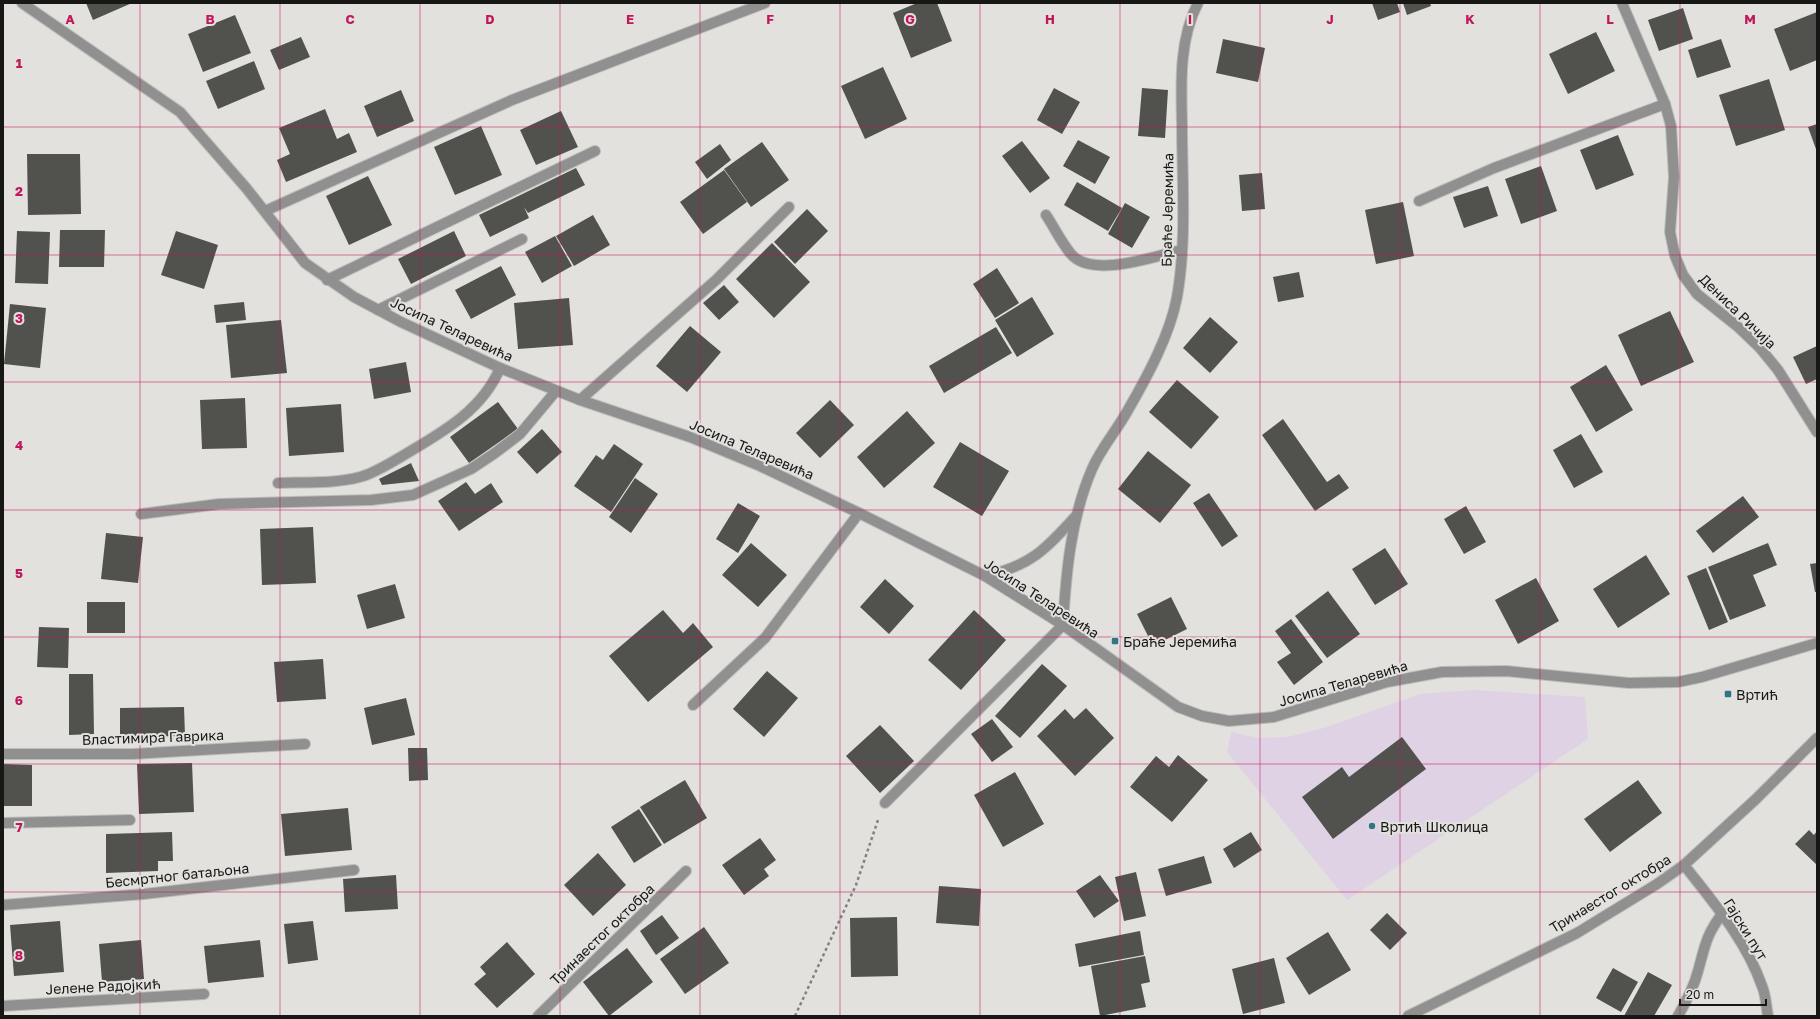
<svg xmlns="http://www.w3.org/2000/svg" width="1820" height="1019" viewBox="0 0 1820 1019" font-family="'Golos Text',sans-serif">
<rect width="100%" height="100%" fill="#e2e1de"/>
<polygon fill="#e0d2e5" points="1474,690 1585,697 1588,739 1347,900 1227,752 1231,732 1258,738 1287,737 1324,728 1420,694"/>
<g fill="#51514e">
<polygon points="86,3 132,3 93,20"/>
<polygon points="917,3 937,3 952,41 911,58 893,13"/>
<polygon points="1372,3 1397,3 1400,12 1378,20"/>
<polygon points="1403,3 1430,3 1431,6 1407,15"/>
<polygon points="1683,8 1693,39 1659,51 1648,20"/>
<polygon points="1817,12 1817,60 1790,71 1774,29"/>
<polygon points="235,15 251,53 203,72 188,34"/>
<polygon points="1596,32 1615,71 1568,94 1549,54"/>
<polygon points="301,37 310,57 279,70 270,50"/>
<polygon points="1223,39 1265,48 1258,82 1216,73"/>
<polygon points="1721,39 1731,67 1697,78 1688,50"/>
<polygon points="254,61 265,89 218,109 206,81"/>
<polygon points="883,67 907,119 865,139 841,86"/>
<polygon points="1769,79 1785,130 1736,146 1719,95"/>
<polygon points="1054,88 1080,102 1062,134 1037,120"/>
<polygon points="1142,88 1168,90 1165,138 1138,136"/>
<polygon points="401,90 414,121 377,137 364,106"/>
<polygon points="325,109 337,139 349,133 357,152 286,182 277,160 290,154 279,128"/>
<polygon points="561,111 578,147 536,165 520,130"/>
<polygon points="1817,124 1817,152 1808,127"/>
<polygon points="481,126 502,175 455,195 434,147"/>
<polygon points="1618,135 1634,175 1596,190 1580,150"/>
<polygon points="1078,140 1110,157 1095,184 1063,166"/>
<polygon points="1022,141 1050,178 1030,193 1002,156"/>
<polygon points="762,142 789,180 751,207 724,169"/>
<polygon points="720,144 731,160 707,179 695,162"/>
<polygon points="27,154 80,154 81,214 28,215"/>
<polygon points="1541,166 1557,211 1521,224 1505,179"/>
<polygon points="576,168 585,185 528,213 524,207 529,218 490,237 479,215"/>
<polygon points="724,170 747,202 703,234 680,202"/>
<polygon points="1262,173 1265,209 1242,211 1239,175"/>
<polygon points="368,176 392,225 349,245 326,196"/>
<polygon points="1077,182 1122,208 1108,231 1064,205"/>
<polygon points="1488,186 1498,216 1464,228 1453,197"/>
<polygon points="1403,202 1414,256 1376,264 1365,210"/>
<polygon points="1125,203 1150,217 1132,248 1108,234"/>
<polygon points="807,209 828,231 795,264 774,242"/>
<polygon points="593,215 610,245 574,266 556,236"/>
<polygon points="60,230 105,230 104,267 59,267"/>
<polygon points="17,231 50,232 48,284 15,283"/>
<polygon points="176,231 218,245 204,289 161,275"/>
<polygon points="454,231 466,256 411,284 398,259"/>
<polygon points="555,236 572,266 542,283 525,252"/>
<polygon points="772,243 810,282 774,318 736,279"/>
<polygon points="501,266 516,295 471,319 455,290"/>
<polygon points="997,268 1019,303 995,318 973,284"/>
<polygon points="1299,272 1304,297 1278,302 1273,277"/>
<polygon points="724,285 739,302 719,320 703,303"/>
<polygon points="1032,297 1054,334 1017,357 995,320"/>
<polygon points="569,298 573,345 518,349 514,303"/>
<polygon points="244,302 246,320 216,323 214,305"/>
<polygon points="10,304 46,308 40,368 4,364"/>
<polygon points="1670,311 1694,362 1641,386 1618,335"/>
<polygon points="1210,317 1238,342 1210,373 1183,348"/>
<polygon points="281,320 287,373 231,378 226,325"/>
<polygon points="690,326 721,352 687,392 656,366"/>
<polygon points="996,327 1012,353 944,393 929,366"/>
<polygon points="1817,346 1817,379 1806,384 1793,357"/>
<polygon points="406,362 411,392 374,399 369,369"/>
<polygon points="1606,365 1633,410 1596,432 1570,387"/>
<polygon points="1177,380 1219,417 1191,449 1149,412"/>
<polygon points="245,398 247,448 202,449 200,400"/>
<polygon points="830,400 854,425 820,458 796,433"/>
<polygon points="498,402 518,429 469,463 450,437"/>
<polygon points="341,404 344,452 289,456 286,408"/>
<polygon points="907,411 935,443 884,488 857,457"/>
<polygon points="1283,419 1327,482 1339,474 1349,488 1315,511 1262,435"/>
<polygon points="542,429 562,452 537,474 517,452"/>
<polygon points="1581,434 1603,472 1574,488 1553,450"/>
<polygon points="960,442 1009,471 982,516 933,487"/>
<polygon points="614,444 643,464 611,512 574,486 596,455 603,460"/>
<polygon points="1148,451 1191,485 1160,523 1118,489"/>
<polygon points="411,463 419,481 382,485 379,479"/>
<polygon points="635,478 658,494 631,533 609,517"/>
<polygon points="466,482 475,494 491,483 503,502 459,531 438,501"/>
<polygon points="1209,493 1238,536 1222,547 1193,503"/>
<polygon points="1743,496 1759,517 1713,553 1696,531"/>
<polygon points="738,503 760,516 738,553 716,539"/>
<polygon points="1466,506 1486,542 1464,554 1444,519"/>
<polygon points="313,527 316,583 262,585 260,529"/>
<polygon points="106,533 143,537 138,583 101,579"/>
<polygon points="751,543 787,575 758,607 722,575"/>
<polygon points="1768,543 1777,565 1753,575 1766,606 1730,620 1708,567"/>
<polygon points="1385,548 1408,584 1375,605 1352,569"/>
<polygon points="1646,555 1670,594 1618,628 1593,589"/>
<polygon points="1817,563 1817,592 1815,592 1810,564"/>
<polygon points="1706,568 1728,622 1709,630 1687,576"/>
<polygon points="1536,578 1559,621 1518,644 1495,600"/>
<polygon points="885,579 914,606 889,634 860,607"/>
<polygon points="395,584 405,618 367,629 357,595"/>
<polygon points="1328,591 1360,634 1327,658 1295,616"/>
<polygon points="1171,597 1187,629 1153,646 1137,614"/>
<rect x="87" y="602" width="38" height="31"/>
<polygon points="663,610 683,633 693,623 713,647 648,702 609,656"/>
<polygon points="974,610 1006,640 961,690 928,660"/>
<polygon points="1291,619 1323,662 1294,685 1277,662 1291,653 1275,631"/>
<polygon points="39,627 69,628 68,668 37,667"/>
<polygon points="323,659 326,699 277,702 274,662"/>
<polygon points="1042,664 1067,686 1020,738 995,716"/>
<polygon points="767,671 798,698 764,737 733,709"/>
<polygon points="69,674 93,674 94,734 69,735"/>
<polygon points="406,698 415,735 372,745 364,708"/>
<polygon points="184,707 185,736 120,737 120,708"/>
<polygon points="1086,708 1114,738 1075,776 1037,736 1065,709 1074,719"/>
<polygon points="992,719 1013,747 992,762 971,734"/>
<polygon points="880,725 914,761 880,793 846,756"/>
<polygon points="1402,737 1426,769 1333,839 1302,797 1342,767 1349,777"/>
<polygon points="408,748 427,748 428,780 409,781"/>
<polygon points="1178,755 1208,780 1172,822 1130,787 1156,756 1169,767"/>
<polygon points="192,763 194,812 139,814 137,764"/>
<polygon points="3,764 32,765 32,806 3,806"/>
<polygon points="1015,772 1044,824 1003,847 974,795"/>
<polygon points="685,780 707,818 664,844 640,807"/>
<polygon points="1638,780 1662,813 1610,852 1584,819"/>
<polygon points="348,808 352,850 285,856 281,814"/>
<polygon points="639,809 662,845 634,863 611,827"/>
<polygon points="1809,830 1814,835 1817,831 1817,865 1795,844"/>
<polygon points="172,832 173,861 158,861 158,871 106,873 106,834"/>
<polygon points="1251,832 1262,850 1234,868 1223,849"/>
<polygon points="760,838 776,860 764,869 769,876 744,895 722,865"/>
<polygon points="598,853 626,885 593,916 564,885"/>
<polygon points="1204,856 1212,883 1166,896 1158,869"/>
<polygon points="1136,872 1146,916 1124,921 1115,877"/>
<polygon points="396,875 398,909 345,912 343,879"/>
<polygon points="1100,875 1119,901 1094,918 1076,891"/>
<polygon points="939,886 981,889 979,926 936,923"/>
<polygon points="1387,913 1407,933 1390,950 1370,930"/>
<polygon points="662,915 679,938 656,955 640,931"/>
<polygon points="897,917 898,976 851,977 850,918"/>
<polygon points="60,921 64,972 14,976 10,925"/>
<polygon points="313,921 318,960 288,964 284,924"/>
<polygon points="704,927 729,963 685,994 660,959"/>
<polygon points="1140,931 1144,955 1079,967 1075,944"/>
<polygon points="1328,932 1351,970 1309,995 1286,958"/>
<polygon points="141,940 144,979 102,982 99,944"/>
<polygon points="260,940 264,977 208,983 204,946"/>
<polygon points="507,942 535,974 497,1008 474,984 486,974 480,967"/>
<polygon points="627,948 653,982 609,1016 583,982"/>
<polygon points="1145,956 1150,982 1141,984 1146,1007 1100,1016 1091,966"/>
<polygon points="1274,958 1285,1003 1243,1014 1232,969"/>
<polygon points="1613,968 1638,982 1621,1012 1596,998"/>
<polygon points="1648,972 1672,985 1654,1016 1624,1016"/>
</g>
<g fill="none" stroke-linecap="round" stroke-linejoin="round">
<defs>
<g id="service">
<polyline points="1419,201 1494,168 1665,104"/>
<path d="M1046 215C1054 227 1061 242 1071 254 1092 279 1155 256 1182 250"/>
<polyline points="327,280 595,151"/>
<polyline points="378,310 522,239"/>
<polyline points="580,400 716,280 789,207"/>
<path d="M278 483C304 482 334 484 360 477 375 473 390 463 404 455 441 433 482 411 500 368"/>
<polyline points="141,514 219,504 371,500 413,495 471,469 495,453 520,434 556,391"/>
<polyline points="693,705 765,638 859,513"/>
<polyline points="885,803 1063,625"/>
<polyline points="3,823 130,820"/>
<polyline points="538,1016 686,871"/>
</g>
<g id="minor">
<polyline points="22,3 180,112 247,189 305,263 354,297 401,322 500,368 580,400 690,437 760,466 859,513 985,576 1063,625 1178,707 1202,716 1229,721 1274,717 1387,682 1442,672 1506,671 1629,683 1678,682 1702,677 1817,643"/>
<polyline points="1622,3 1665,104 1671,126 1674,177 1670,232 1675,256 1683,275 1697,294 1737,326 1760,348 1778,370 1817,432"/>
<polyline points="265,211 512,100 765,3"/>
<path d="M985 576C1030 566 1045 550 1075 517"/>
<path d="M1063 625C1066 572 1071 518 1092 469 1101 448 1117 430 1128 410 1147 377 1170 335 1177 297 1187 240 1182 181 1182 124 1181 84 1179 39 1198 3"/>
<polyline points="3,754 133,754 305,744"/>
<path d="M1684 865C1713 902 1746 940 1762 986 1766 995 1766 1006 1768 1016"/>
<polyline points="3,905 144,894 354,870"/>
<polyline points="3,1006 204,994"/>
<path d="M1678 1016C1686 1002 1694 987 1698 971 1705 946 1706 935 1722 914"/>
</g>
<polyline id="tertiary" points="1408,1016 1577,933 1657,884 1684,865 1756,799 1817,738"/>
</defs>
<use href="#service" stroke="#bdbdba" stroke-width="12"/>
<use href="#minor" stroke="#bdbdba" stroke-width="12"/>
<use href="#tertiary" stroke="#bdbdba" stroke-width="12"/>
<polyline stroke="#828280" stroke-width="2.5" stroke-dasharray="3 3" stroke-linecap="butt" points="795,1016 856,885 878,820"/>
<use href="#service" stroke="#8f908f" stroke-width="10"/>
<use href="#minor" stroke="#8f908f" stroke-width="10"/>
<use href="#tertiary" stroke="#8f908f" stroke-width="10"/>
</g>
<path fill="none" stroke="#c2185b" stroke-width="1" stroke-opacity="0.55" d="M140 3V1016M280 3V1016M420 3V1016M560 3V1016M700 3V1016M840 3V1016M980 3V1016M1120 3V1016M1260 3V1016M1400 3V1016M1540 3V1016M1680 3V1016M3 127H1817M3 255H1817M3 382H1817M3 510H1817M3 637H1817M3 764H1817M3 892H1817"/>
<g fill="#327586" stroke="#e2e1de" stroke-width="1.5">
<rect x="1111" y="637" width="8" height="8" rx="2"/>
<rect x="1724" y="690" width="8" height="8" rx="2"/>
<circle cx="1372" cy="826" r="4"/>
</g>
<g text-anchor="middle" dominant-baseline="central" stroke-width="4" stroke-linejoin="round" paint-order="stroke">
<g font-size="14" fill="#171716" stroke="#e2e1de">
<text transform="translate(1167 210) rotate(-89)">Браће Јеремића</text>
<text transform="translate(1738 311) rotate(44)">Дениса Ричија</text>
<text transform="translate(452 329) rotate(25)">Јосипа Теларевића</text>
<text transform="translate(752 449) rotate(23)">Јосипа Теларевића</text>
<text transform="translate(1042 598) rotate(33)">Јосипа Теларевића</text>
<text transform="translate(1343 683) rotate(-16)">Јосипа Теларевића</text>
<text transform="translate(153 737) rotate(-2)">Властимира Гаврика</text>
<text transform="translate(177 875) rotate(-6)">Бесмртног батаљона</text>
<text transform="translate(1610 893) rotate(-31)">Тринаестог октобра</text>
<text transform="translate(1746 929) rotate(58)">Гајски пут</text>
<text transform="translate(602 934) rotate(-44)">Тринаестог октобра</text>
<text transform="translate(103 986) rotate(-3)">Јелене Радојкић</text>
</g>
<g font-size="14" fill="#171716" stroke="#e2e1de" text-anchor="start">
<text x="1123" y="641">Браће Јеремића</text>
<text x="1736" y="694">Вртић</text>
<text x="1380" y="826">Вртић Школица</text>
</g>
</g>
<g font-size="13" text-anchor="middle" font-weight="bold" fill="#c2185b" stroke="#e2e1de" stroke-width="4" stroke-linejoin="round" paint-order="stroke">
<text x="70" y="24">A</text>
<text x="210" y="24">B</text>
<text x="350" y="24">C</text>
<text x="490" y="24">D</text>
<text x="630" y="24">E</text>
<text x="770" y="24">F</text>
<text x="910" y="24">G</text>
<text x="1050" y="24">H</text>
<text x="1190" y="24">I</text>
<text x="1330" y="24">J</text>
<text x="1470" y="24">K</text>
<text x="1610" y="24">L</text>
<text x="1750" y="24">M</text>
<text x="19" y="68">1</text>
<text x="19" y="196">2</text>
<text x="19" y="323">3</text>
<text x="19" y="450">4</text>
<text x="19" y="578">5</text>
<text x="19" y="705">6</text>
<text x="19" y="832">7</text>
<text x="19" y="960">8</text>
</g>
<rect width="1820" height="1019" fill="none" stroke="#171716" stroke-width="8"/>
<path d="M1680 999v6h86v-6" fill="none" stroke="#171716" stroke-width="2"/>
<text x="1686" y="999" font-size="12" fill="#171716" stroke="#e2e1de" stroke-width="3" paint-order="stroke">20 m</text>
</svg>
